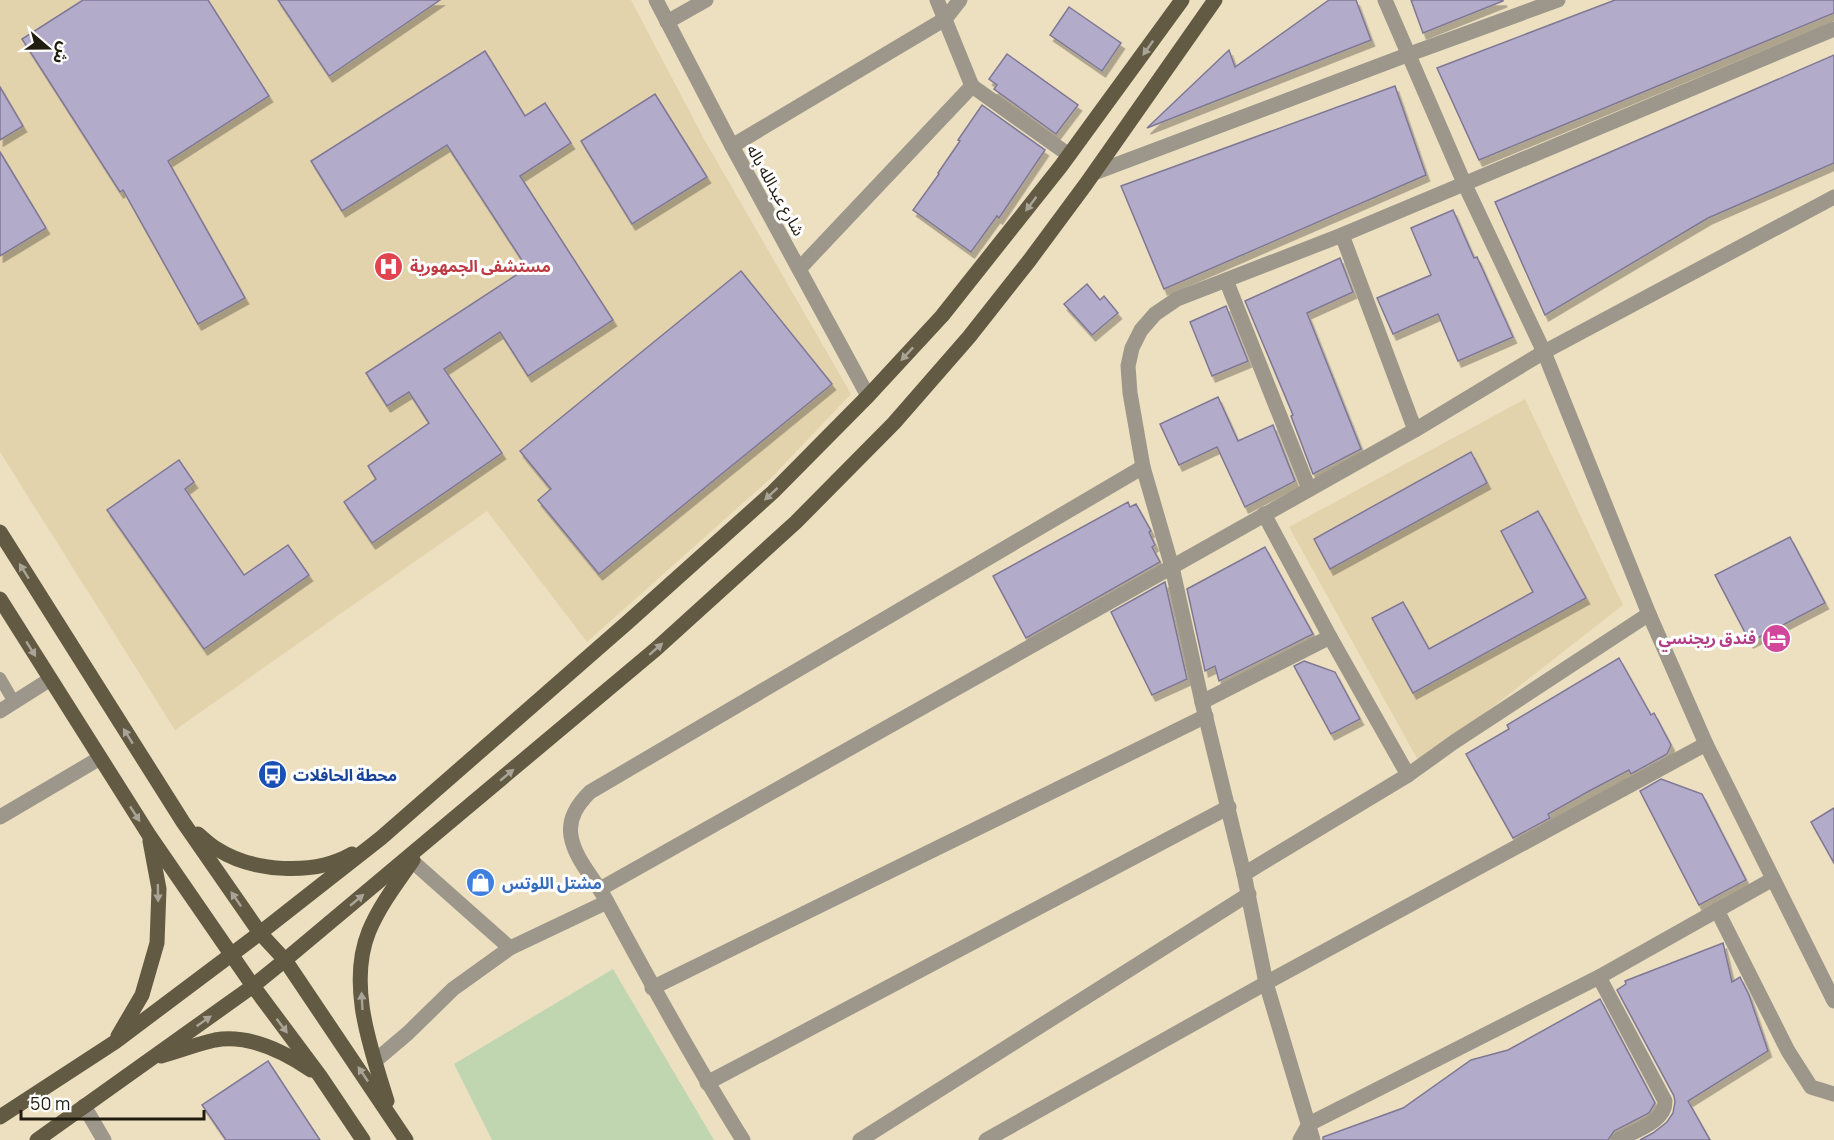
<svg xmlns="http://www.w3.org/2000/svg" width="1834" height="1140" viewBox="0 0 1834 1140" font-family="Manrope,'Noto Sans Arabic',sans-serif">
<defs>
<filter id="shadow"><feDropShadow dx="3.5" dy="6" stdDeviation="0" flood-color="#0004"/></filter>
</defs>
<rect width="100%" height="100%" fill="#ede0c0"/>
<g fill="#e3d3ac">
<polygon points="0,0 631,0 704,139 851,394 771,478 587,642 487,511 175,730 0,452"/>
<polygon points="1525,399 1623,605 1420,764 1289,527"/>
</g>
<polygon fill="#bfd6b1" points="613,969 714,1140 492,1140 454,1064"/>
<g fill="#b2abca" stroke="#7f7895" stroke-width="1.5" filter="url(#shadow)">
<polygon points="83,0 208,0 269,96 168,161 245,298 198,324 123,190 120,192 22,39"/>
<polygon points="278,0 440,0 329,76"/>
<polygon points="1329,0 1356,0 1371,40 1147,128 1229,50 1235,67"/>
<polygon points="1411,0 1503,0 1503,1 1423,33"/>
<polygon points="1615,0 1834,0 1834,13 1479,160 1437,68"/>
<polygon points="1069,7 1121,43 1102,71 1050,35"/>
<polygon points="485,51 525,116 545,103 571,143 520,176 613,320 528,376 500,332 444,369 502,453 372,543 344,502 376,479 368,466 429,423 409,392 387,406 366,373 527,268 447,145 342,211 311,161"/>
<polygon points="1007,54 1078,105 1056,134 994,89 997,85 989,79"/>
<polygon points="1834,55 1834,163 1708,218 1545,315 1495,202"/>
<polygon points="1395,86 1426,175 1164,289 1121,186"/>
<polygon points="0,87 23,126 0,140"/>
<polygon points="655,94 707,177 632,224 581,141"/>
<polygon points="982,105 1045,150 999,218 997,216 971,252 913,210 939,174 938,173 960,141 958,140"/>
<polygon points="0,152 46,228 0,256"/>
<polygon points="1453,210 1474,258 1477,257 1513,337 1458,361 1438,314 1393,334 1377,298 1431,275 1411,228"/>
<polygon points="1340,258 1353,292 1307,313 1361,449 1313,474 1291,416 1293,415 1245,301"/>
<polygon points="741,271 832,384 599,574 538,500 551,489 520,451"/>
<polygon points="1087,284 1100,300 1104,296 1118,313 1092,335 1064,304"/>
<polygon points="1226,306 1248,361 1212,376 1190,322"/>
<polygon points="1218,397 1238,441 1273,425 1295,481 1245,507 1217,447 1179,465 1160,424"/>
<polygon points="1471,452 1487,483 1330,569 1314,539"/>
<polygon points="179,460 194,482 185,489 244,575 288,545 309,575 204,649 107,510"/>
<polygon points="1128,502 1130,507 1136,504 1151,531 1149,532 1155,545 1152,547 1160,562 1026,638 993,576"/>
<polygon points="1538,511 1586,598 1413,693 1372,618 1403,602 1429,649 1533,592 1501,531"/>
<polygon points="1790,537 1825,603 1750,642 1715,575"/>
<polygon points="1265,547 1313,634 1219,681 1215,666 1205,671 1187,589"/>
<polygon points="1165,582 1187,679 1152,695 1111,612"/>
<polygon points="1619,658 1651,715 1654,713 1671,745 1667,754 1631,774 1629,770 1591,790 1548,814 1550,818 1513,838 1466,754 1509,729 1507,725"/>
<polygon points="1304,661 1335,672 1360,719 1331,734 1294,666"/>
<polygon points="1661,779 1702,794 1746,880 1699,905 1640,791"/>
<polygon points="1834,808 1834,863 1811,822"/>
<polygon points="1723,943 1732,982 1740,977 1749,995 1768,1051 1688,1101 1710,1140 1640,1140 1653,1133 1667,1122 1673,1113 1675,1102 1674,1096 1617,990 1626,984 1625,981"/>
<polygon points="1600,999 1655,1103 1649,1113 1614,1131 1608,1140 1323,1140 1323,1137 1403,1108 1471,1060 1508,1050"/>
<polygon points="268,1061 320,1140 226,1140 202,1105"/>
</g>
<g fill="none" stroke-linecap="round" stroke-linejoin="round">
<polyline stroke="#9c978a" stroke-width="12" points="0,678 14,702"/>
<g stroke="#9c978a" stroke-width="15">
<polyline points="656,0 732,146 868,396"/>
<polyline points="1385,0 1465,185 1544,352 1649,614 1706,744 1834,1001"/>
<polyline points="667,22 706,0"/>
<polyline points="972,86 1069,155"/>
<polyline points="732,146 945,19 960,0"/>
<polyline points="1094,173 1407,55 1558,0"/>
<polyline points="1342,235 1415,430"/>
<polyline points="799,269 972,86 937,0"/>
<polyline points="1226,280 1309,489"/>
<polyline points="1264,514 1330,637 1408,775"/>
<polyline points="1202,702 1330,637"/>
<polyline points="0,711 49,680"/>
<polyline points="0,817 100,758"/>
<polyline points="412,861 510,948"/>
<polyline points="1244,874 1408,775 1454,742 1649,614"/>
<polyline points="600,889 1415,430 1544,352 1834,197"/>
<polyline points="1717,910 1788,1051 1811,1087 1834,1094"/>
<path d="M1599 977 1665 1101C1666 1122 1634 1131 1618 1140"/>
<polyline points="652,988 1206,716"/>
<polyline points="375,1061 408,1033 453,989 510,948 607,902"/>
<polyline points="707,1083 1229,807"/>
<polyline points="84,1106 104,1140"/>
<path d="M743 1140C694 1062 650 982 606 900 595 879 575 860 571 836 568 818 578 804 590 792L1143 467"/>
<polyline points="860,1140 1249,894"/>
<polyline points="986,1140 1266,983 1706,744"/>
<polyline points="1300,1140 1309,1124 1599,977 1773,879"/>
<polyline points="1313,1140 1266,983 1244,874 1202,702 1172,567 1143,467 1130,393 1128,366 1132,348 1141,330 1155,314 1177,299 1342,235 1834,29"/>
</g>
<g stroke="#625a42" stroke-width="15">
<polyline points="0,532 183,822 260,933 285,960 406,1140"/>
<polyline points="0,599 149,835 253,986 320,1076 363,1140"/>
<path d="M198 834C204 839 210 845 217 849 253 872 314 876 352 854"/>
<polyline points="118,1036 142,995 157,943 159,889 150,841"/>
<path d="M161 1056C179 1051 197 1044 215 1040 249 1034 283 1051 311 1070"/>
<path d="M387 1101C371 1049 347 985 369 931 380 905 397 883 413 860"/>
<polyline points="0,1117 115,1042 260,933 381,838 628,622 773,492 868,396 942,316 1061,166 1182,0"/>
<polyline points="37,1140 253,986 285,960 656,649 796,522 894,423 969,337 1029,261 1086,184 1215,0"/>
</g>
</g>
<defs><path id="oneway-solid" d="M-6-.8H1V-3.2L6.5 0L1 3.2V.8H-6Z" transform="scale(1.5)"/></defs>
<g fill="#a9a497">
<use href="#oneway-solid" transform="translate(1148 48) rotate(125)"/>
<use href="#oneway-solid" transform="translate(1031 204) rotate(127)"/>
<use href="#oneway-solid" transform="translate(907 354) rotate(133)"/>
<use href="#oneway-solid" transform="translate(771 494) rotate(137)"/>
<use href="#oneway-solid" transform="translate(24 571) rotate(-122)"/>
<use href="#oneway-solid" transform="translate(31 649) rotate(58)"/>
<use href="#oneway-solid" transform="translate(656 649) rotate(-41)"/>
<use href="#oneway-solid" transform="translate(128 736) rotate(-122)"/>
<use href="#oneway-solid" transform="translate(507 775) rotate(-40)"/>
<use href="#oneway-solid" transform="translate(135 814) rotate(57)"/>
<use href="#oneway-solid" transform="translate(158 893) rotate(89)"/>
<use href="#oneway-solid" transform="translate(236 899) rotate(-125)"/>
<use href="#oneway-solid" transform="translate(357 900) rotate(-40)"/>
<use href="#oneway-solid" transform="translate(362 1001) rotate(-93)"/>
<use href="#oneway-solid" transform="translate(204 1021) rotate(-35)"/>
<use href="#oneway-solid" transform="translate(282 1026) rotate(53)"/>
<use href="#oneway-solid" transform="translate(363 1074) rotate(-124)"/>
</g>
<defs>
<symbol id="hospital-disc" viewBox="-11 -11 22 22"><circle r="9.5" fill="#e0444e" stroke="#fff"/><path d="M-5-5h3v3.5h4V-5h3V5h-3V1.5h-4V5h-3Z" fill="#fff"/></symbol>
<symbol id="hotel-disc" viewBox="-11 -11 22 22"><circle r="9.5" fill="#d1479c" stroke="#fff"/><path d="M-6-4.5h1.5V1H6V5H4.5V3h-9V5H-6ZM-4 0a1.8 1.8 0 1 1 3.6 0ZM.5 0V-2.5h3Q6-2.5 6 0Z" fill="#fff"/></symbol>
<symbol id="bus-disc" viewBox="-11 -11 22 22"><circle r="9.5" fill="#1a4fb4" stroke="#fff"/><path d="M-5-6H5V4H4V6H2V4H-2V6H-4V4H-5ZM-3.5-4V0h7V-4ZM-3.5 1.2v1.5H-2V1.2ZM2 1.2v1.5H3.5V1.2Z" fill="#fff"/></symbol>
<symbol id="shop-disc" viewBox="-11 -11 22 22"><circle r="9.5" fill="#3f7fe0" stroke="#fff"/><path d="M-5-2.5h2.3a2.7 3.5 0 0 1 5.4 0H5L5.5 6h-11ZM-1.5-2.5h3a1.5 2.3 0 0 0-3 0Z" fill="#fff"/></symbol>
</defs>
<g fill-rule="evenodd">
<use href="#hospital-disc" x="372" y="250" width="33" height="33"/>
<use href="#hotel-disc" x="1760" y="622" width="33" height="33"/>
<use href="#bus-disc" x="256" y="758" width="33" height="33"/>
<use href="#shop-disc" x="464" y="866" width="33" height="33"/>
</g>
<g text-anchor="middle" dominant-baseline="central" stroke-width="6" stroke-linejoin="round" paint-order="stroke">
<g font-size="16" fill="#211c10" stroke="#fff">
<text transform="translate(776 190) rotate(61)">شارع عبدالله باله</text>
</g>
<g font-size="16" font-weight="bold" fill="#be3a42" stroke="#fff" text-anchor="start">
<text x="410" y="266">مستشفى الجمهورية</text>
</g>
<g font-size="16" font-weight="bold" fill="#b23c85" stroke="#fff" text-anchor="end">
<text x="1756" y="638">فندق ريجنسي</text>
</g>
<g font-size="16" font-weight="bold" fill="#164399" stroke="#fff" text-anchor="start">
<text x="293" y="775">محطة الحافلات</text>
</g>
<g font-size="16" font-weight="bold" fill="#366cbe" stroke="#fff" text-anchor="start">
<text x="502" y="883">مشتل اللوتس</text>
</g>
</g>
<g transform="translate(48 48) rotate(110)" stroke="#ffffff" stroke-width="4.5" paint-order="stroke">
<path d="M0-4.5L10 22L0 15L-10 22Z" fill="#211c10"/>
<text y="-9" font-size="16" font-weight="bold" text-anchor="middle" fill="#211c10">ش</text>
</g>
<path d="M21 1110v9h183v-9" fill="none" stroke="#211c10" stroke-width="3"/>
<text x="30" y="1110" font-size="18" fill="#211c10" stroke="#ffffff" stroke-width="4.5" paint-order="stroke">50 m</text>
</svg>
